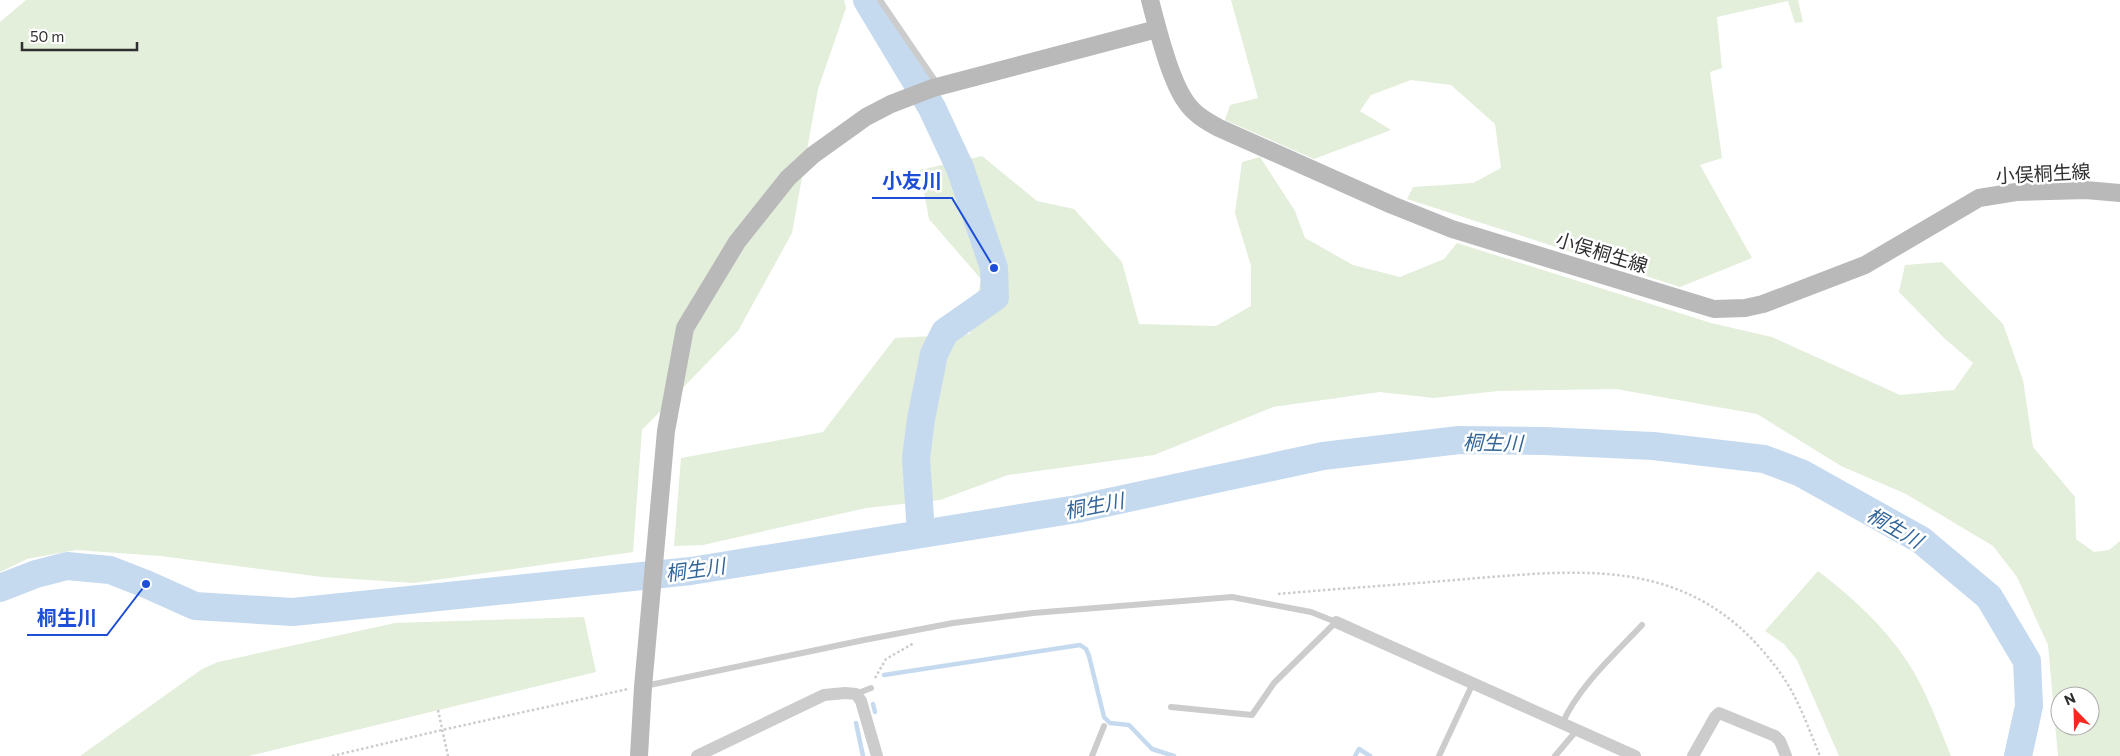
<svg xmlns="http://www.w3.org/2000/svg" width="2120" height="756" viewBox="0 0 2120 756" font-family="Commissioner,'Noto Sans JP',sans-serif">
<rect width="100%" height="100%" fill="#fff"/>
<g fill="#e3eedb" fill-rule="evenodd">
<polygon points="26,0 844,0 846,8 818,89 792,233 738,331 642,430 633,552 414,583 322,577 160,556 76,550 27,559 0,572 0,22"/>
<polygon points="1231,0 1798,0 1803,22 1795,23 1788,1 1717,17 1722,68 1710,72 1722,158 1700,165 1752,258 1680,287 1407,199 1413,187 1473,183 1501,168 1495,124 1451,85 1411,80 1371,95 1360,111 1391,130 1314,159 1225,120 1230,105 1258,98"/>
<path d="M982 156 1037 201 1074 209 1122 262 1139 324 1216 326 1251 306V266L1235 213 1242 162 1260 157 1295 211 1305 238 1353 265 1400 277 1444 259 1457 243 1711 323 1772 337 1900 395 1954 390 1973 363 1944 338 1899 292 1905 265 1942 262 2003 324 2023 380 2033 447 2075 497 2076 539 2094 552 2109 550 2120 541V756H2058L2048 645 2017 577 1993 546 1906 494 1841 466 1757 414 1616 389 1498 391 1434 398 1380 392 1273 407 1154 455 1008 475 940 500 866 508 703 545 674 546 681 458 823 432 895 338 970 334 981 279 929 219 920 170ZM2060 696H2090V726H2060Z"/>
<path d="M1818 571C1852 597 1883 625 1907 661 1926 690 1938 724 1951 756H1839L1797 660 1784 644 1765 631Z"/>
<polygon points="584,617 596,672 249,756 80,756 202,669 218,662 395,623"/>
</g>
<g fill="none" stroke-linecap="round" stroke-linejoin="round">
<g stroke="#c6daef" stroke-width="4.5">
<polyline points="884,675 1080,645 1086,649 1089,656 1104,717 1110,723 1129,725 1152,749 1174,756"/>
<polyline points="873,704 875,712"/>
<polyline points="856,723 863,756"/>
<polyline points="1355,756 1359,749 1370,756"/>
</g>
<g stroke="#c6daef" stroke-width="28">
<polyline points="867,0 932,108 960,168 994,268 995,297 945,332 934,354 921,419 916,458 921,533"/>
<polyline points="0,588 36,574 67,566 110,570 146,584 195,606 293,612 691,571 1077,509 1323,456 1459,440 1544,441 1653,446 1764,459 1801,473 1921,540 1989,597 2027,661 2029,706 2018,756"/>
</g>
<g stroke="#ccc" stroke-width="2.5" stroke-dasharray="2.5 2.5" stroke-linecap="butt">
<path d="M1278 594C1345 588 1412 584 1478 578 1580 570 1674 560 1752 639 1765 653 1777 667 1787 683 1801 706 1810 732 1820 756"/>
<polyline points="875,678 886,659 914,643"/>
<polyline points="438,710 448,756"/>
<polyline points="332,756 442,730 628,689"/>
</g>
<g stroke="#ccc" stroke-width="6">
<polyline points="880,0 938,85"/>
<polyline points="645,686 864,640 953,623 1033,613 1232,597 1311,612 1336,622 1274,683 1252,715 1171,707"/>
<polyline points="856,694 871,688"/>
<path d="M1562 724C1579 686 1614 655 1642 625"/>
<polyline points="1092,756 1104,726"/>
<polyline points="1439,756 1473,683"/>
<polyline points="1555,756 1577,730"/>
</g>
<g stroke="#ccc" stroke-width="12">
<polyline points="1336,622 1635,756"/>
<polyline points="697,756 824,695 845,693 856,694 861,701 877,756"/>
<polyline points="1693,756 1715,717 1719,713 1775,736 1780,741 1786,756"/>
</g>
<g stroke="#b9b9b9" stroke-width="18">
<path d="M1150 0C1157 27 1170 80 1186 102 1194 114 1206 121 1219 128L1392 205 1452 229 1714 309 1745 308 1763 304 1865 265 1979 198 2016 192 2086 190 2120 193"/>
<polyline points="639,756 643,687 666,431 685,328 737,242 788,178 813,155 866,117 891,104 933,88 1157,29"/>
</g>
</g>
<g text-anchor="middle" dominant-baseline="central" stroke-width="5" stroke-linejoin="round" paint-order="stroke">
<g font-size="19" fill="#2f2f2f" stroke="#fff">
<text transform="translate(2043 173) rotate(-3)">小俣桐生線</text>
<text transform="translate(1602 252) rotate(17)">小俣桐生線</text>
</g>
<g font-size="20" font-style="italic" fill="#346699" stroke="#fff">
<text transform="translate(1493 442) rotate(1)">桐生川</text>
<text transform="translate(1094 505) rotate(-11)">桐生川</text>
<text transform="translate(1895 527) rotate(30)">桐生川</text>
<text transform="translate(695 569) rotate(-8)">桐生川</text>
</g>
</g>
<path fill="none" stroke="#1d4ed8" stroke-width="2" d="M994 268L952 198H872M146 584L107 635H27"/>
<g fill="#1d4ed8" stroke="#fff" stroke-width="2">
<circle cx="994" cy="268" r="5"/>
<circle cx="146" cy="584" r="5"/>
</g>
<g font-size="20" text-anchor="middle" font-weight="bold" fill="#1d4ed8" stroke="#fff" stroke-width="5" stroke-linejoin="round" paint-order="stroke">
<text x="912" y="188">小友川</text>
<text x="67" y="625">桐生川</text>
</g>
<g transform="translate(2075 711) rotate(337)"><circle r="24" fill="#ffffff" stroke="#acacac"/>
<path d="M0-4L9 19L0 12L-9 19Z" fill="#f62920"/>
<text y="-8" font-size="14" font-weight="bold" text-anchor="middle" fill="#2f2f2f">N</text>
</g>
<path d="M22 42v8h115v-8" fill="none" stroke="#2f2f2f" stroke-width="2.5"/>
<text x="30" y="42" font-size="15" fill="#2f2f2f" stroke="#ffffff" stroke-width="4" paint-order="stroke">50 m</text>
</svg>
